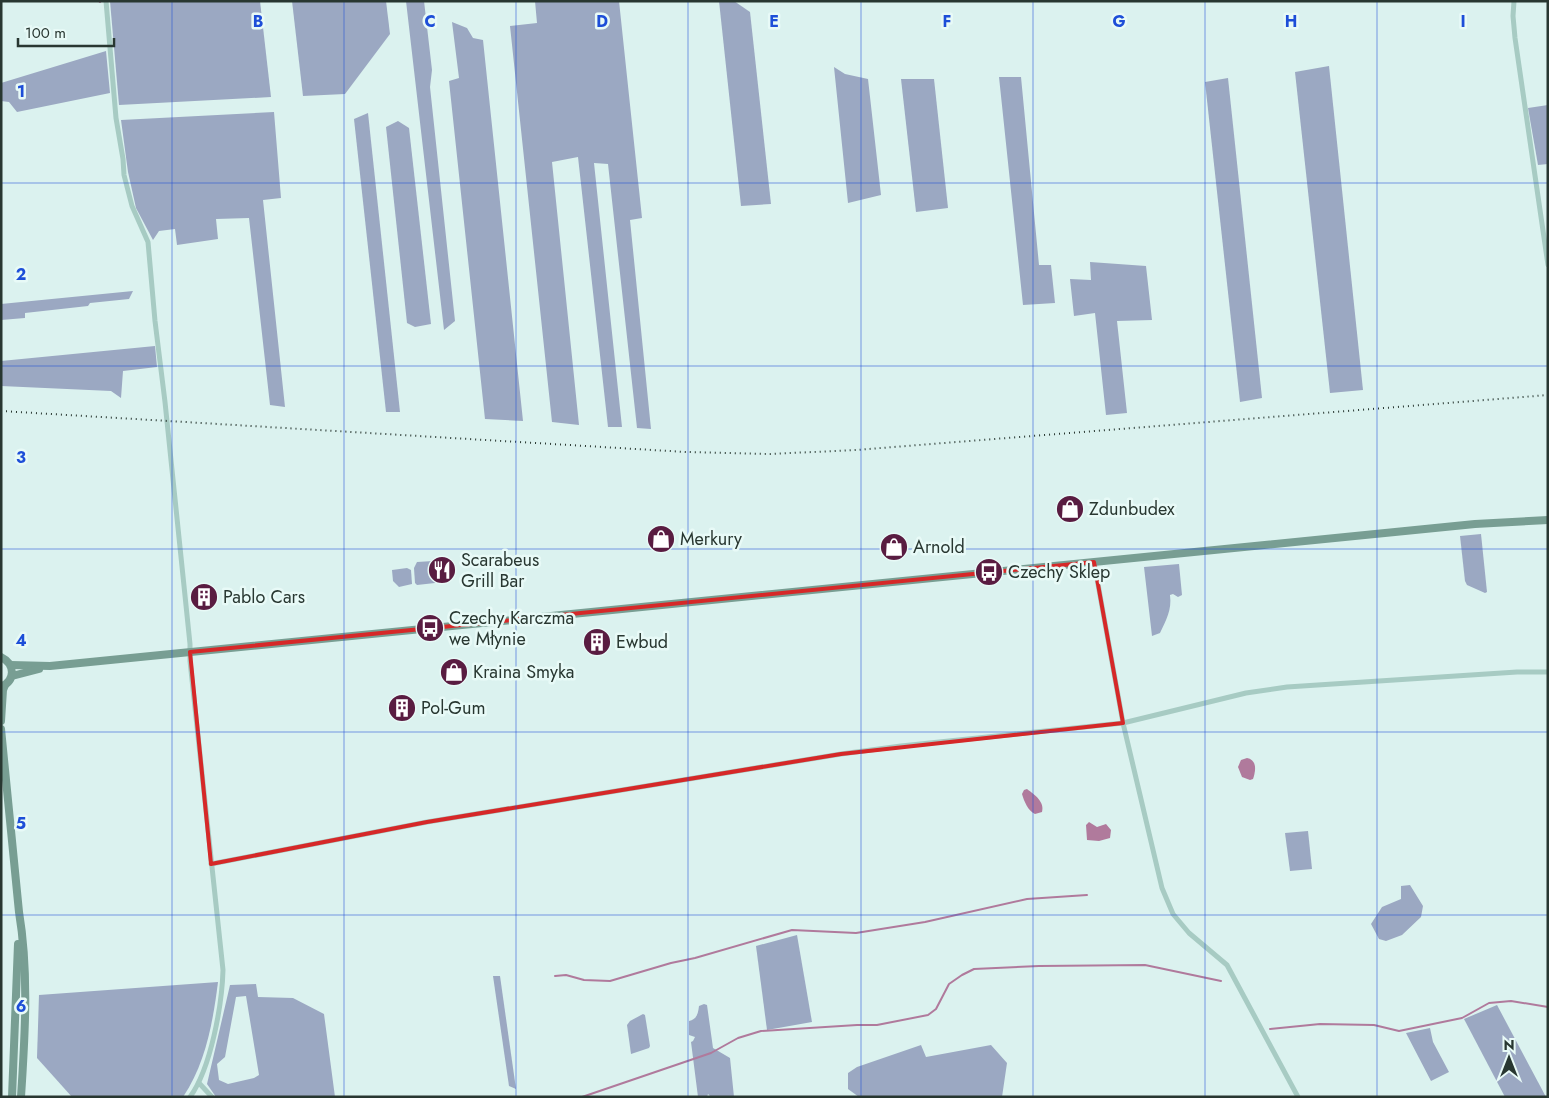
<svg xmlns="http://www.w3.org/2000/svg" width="1549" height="1098" viewBox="0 0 1549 1098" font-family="Jost,sans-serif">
<rect width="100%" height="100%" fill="#dbf2ef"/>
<g fill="#9ba8c2" fill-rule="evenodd">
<polygon points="110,1 260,1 271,97 119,105"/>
<polygon points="292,1 386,1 390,34 345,94 303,96"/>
<polygon points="406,1 424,1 432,70 430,87 455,321 444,330"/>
<polygon points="535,1 619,1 642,218 630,220 651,429 637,428 608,164 594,163 622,427 608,427 578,157 552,162 579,425 552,422 510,26 537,23"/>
<polygon points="719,1 734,1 750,12 771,204 741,206"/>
<polygon points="452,22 467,28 473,38 483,40 523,421 485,419 449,81 459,78"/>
<polygon points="106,51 110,93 17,112 9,102 1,101 1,83"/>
<polygon points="1329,66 1363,390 1330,393 1295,72"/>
<polygon points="834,67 845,74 868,79 881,195 848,203"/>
<polygon points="999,77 1021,77 1039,265 1051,265 1055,303 1023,305"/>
<polygon points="1228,78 1262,398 1240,402 1205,82"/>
<polygon points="901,79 934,79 948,208 916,212"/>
<polygon points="1548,105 1548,164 1538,165 1528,108"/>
<polygon points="274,112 281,198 263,200 285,407 270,405 249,218 216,219 218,239 177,245 175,229 159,231 153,240 136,208 128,172 121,120"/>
<polygon points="368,113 400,412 386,412 354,119"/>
<polygon points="398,121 409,128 431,324 415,327 407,323 386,127"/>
<polygon points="1090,262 1146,266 1152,320 1117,321 1127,413 1106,415 1095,313 1074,316 1070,279 1091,280"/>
<polygon points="133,291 129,299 90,303 88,306 25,313 25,318 1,320 1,304"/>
<polygon points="155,346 157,367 123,371 121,398 111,391 1,386 1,361"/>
<polygon points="1481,534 1487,592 1485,593 1467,585 1465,581 1460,536"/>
<polygon points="433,561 435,583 417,585 415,583 414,568 417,562"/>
<path d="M1179 564 1182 595 1178 597 1173 594 1170 595C1172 610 1166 620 1160 633L1152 636 1144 567Z"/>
<polygon points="407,568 411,570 412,584 399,587 393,581 392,570"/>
<polygon points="1308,831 1312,869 1290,871 1285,833"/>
<polygon points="1410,885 1423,906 1421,917 1402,935 1386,941 1379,939 1371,924 1382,907 1401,899 1401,886"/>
<polygon points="797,935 812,1022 767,1030 756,946"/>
<polygon points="493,976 500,976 516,1089 509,1086"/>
<path d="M218 982C213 1021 206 1063 183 1097H72L37 1058 39 995Z"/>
<path d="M256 984 258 997 293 998 324 1014 335 1097H216L207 1084 230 985ZM246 996 259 1075 254 1078 228 1084 219 1080 217 1064 225 1057 236 997Z"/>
<path d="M704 1004 707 1005 713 1048 730 1058 734 1097H711L708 1094 707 1097H698L691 1042 693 1041 695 1037 689 1035V1021C697 1019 698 1014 699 1006Z"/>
<polygon points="1497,1005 1546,1097 1505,1097 1464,1019"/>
<polygon points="643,1014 645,1015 650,1046 649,1048 631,1054 627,1025 630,1021"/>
<polygon points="1430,1028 1433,1042 1449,1072 1431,1081 1406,1033"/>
<polygon points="921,1045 926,1057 991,1045 1007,1063 1002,1097 859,1097 848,1089 848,1073 857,1067"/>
</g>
<g fill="#b07a9c">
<path d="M1247 758C1257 760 1256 770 1253 779L1250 780 1242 777 1238 767 1241 760Z"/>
<path d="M1027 789C1035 795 1045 802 1042 812L1035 814C1028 811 1024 801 1022 794L1024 790Z"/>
<polygon points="1089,822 1097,827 1106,824 1111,830 1110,838 1099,841 1087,840 1086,825"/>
</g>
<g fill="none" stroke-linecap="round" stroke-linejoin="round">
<g stroke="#b07a9c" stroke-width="2">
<polyline points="99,1 100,2"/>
<polyline points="112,1 114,1"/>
<polyline points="555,976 566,975 584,980 610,981 671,963 695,958 792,930 856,933 925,922 1027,899 1087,895"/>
<polyline points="1270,1029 1320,1024 1374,1025 1399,1031 1462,1018 1489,1003 1511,1001 1548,1007"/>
<polyline points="582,1097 711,1053 738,1038 761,1031 857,1025 877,1025 928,1015 936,1009 949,984 962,975 974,969 1039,966 1145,965 1221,981"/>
</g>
<g stroke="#a7cbc3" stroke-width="5">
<path d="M106 1 116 118 123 159 124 175 132 206 148 242 155 321 165 402 190 644V661L223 970C222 1005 211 1068 190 1097"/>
<polyline points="1514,1 1513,16 1515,38 1548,265"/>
<polyline points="1094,562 1123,723 1162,888 1173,914 1189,933 1227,965 1298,1097"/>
<polyline points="211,864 427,822 841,754 901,746 1123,723 1246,693 1287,687 1517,672 1548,672"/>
<polyline points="199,1083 212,1097"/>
</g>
<g stroke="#789e93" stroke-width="8">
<path d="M1 657C15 664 16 680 1 687"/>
<polyline points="11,665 50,666 1475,524 1548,520"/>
<polyline points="12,676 39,669"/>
<polyline points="1,721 3,690 5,685"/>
<path d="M1 729 19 912C29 972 25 1036 21 1097"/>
<polyline points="12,1097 18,944"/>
</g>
<polyline stroke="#283731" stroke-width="2" stroke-dasharray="1 4" stroke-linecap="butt" points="1,411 686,452 770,454 856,450 1548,395"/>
</g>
<path fill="none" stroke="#d62828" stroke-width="4" stroke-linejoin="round" d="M1094 562 1123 723 841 754 427 822 211 864 190 652Z"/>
<path fill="none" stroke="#1d4ed8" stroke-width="1" stroke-opacity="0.55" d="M172 1V1097M344 1V1097M516 1V1097M688 1V1097M861 1V1097M1033 1V1097M1205 1V1097M1377 1V1097M1 183H1548M1 366H1548M1 549H1548M1 732H1548M1 915H1548"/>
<defs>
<symbol id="shop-disc" viewBox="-11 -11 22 22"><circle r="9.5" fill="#591c41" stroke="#e8faf7"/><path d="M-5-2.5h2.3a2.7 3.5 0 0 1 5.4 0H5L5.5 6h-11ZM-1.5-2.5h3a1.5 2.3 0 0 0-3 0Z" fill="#fff"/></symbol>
<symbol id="restaurant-disc" viewBox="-11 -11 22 22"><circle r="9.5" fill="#591c41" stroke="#e8faf7"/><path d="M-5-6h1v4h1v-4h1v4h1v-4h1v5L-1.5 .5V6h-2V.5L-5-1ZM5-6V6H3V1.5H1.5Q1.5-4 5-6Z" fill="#fff"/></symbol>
<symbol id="bus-disc" viewBox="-11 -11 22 22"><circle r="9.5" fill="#591c41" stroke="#e8faf7"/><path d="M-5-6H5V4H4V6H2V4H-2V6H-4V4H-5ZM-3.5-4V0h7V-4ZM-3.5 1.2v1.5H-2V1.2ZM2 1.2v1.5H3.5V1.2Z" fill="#fff"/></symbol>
<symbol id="building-disc" viewBox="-11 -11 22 22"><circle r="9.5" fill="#591c41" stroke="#e8faf7"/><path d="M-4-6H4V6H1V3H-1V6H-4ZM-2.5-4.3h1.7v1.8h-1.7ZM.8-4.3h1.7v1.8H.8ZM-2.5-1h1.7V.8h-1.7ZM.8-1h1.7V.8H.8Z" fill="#fff"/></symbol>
</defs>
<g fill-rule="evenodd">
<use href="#shop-disc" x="1054" y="493" width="32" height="32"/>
<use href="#shop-disc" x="645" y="523" width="32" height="32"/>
<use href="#shop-disc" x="878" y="531" width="32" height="32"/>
<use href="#restaurant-disc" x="426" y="554" width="32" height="32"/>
<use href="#bus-disc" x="973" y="556" width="32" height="32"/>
<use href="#building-disc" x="188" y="581" width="32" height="32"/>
<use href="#bus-disc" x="414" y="612" width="32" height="32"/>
<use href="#building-disc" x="581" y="626" width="32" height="32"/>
<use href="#shop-disc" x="438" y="656" width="32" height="32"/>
<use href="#building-disc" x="386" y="692" width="32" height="32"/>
</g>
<g text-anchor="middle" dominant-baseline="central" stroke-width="5" stroke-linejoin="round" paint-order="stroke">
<g font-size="18" fill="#283731" stroke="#e8faf7" text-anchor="start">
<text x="1089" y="509">Zdunbudex</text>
<text x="680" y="539">Merkury</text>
<text x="913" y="547">Arnold</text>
<text x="461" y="560">Scarabeus<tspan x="461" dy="21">Grill Bar</tspan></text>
<text x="1008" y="572">Czechy Sklep</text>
<text x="223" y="597">Pablo Cars</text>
<text x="449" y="618">Czechy Karczma<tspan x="449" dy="21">we Młynie</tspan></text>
<text x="616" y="642">Ewbud</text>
<text x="473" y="672">Kraina Smyka</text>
<text x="421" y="708">Pol-Gum</text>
</g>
</g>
<g font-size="16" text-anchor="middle" font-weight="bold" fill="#1d4ed8" stroke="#e8faf7" stroke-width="5" stroke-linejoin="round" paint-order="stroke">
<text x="258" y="27">B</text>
<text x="430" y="27">C</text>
<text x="602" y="27">D</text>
<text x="774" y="27">E</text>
<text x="947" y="27">F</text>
<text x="1119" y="27">G</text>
<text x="1291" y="27">H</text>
<text x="1463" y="27">I</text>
<text x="21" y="97">1</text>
<text x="21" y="280">2</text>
<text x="21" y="463">3</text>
<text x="21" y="646">4</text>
<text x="21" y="829">5</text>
<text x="21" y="1012">6</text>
</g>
<rect width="1549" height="1098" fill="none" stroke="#283731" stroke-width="5"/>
<g transform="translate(1509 1058)" stroke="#e8faf7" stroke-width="4" paint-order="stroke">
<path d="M0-4L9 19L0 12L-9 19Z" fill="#283731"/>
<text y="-8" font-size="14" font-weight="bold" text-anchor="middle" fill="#283731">N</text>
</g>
<path d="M18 38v8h96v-8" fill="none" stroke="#283731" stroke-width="2.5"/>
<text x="25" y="38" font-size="15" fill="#283731" stroke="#e8faf7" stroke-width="4" paint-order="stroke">100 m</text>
</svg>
